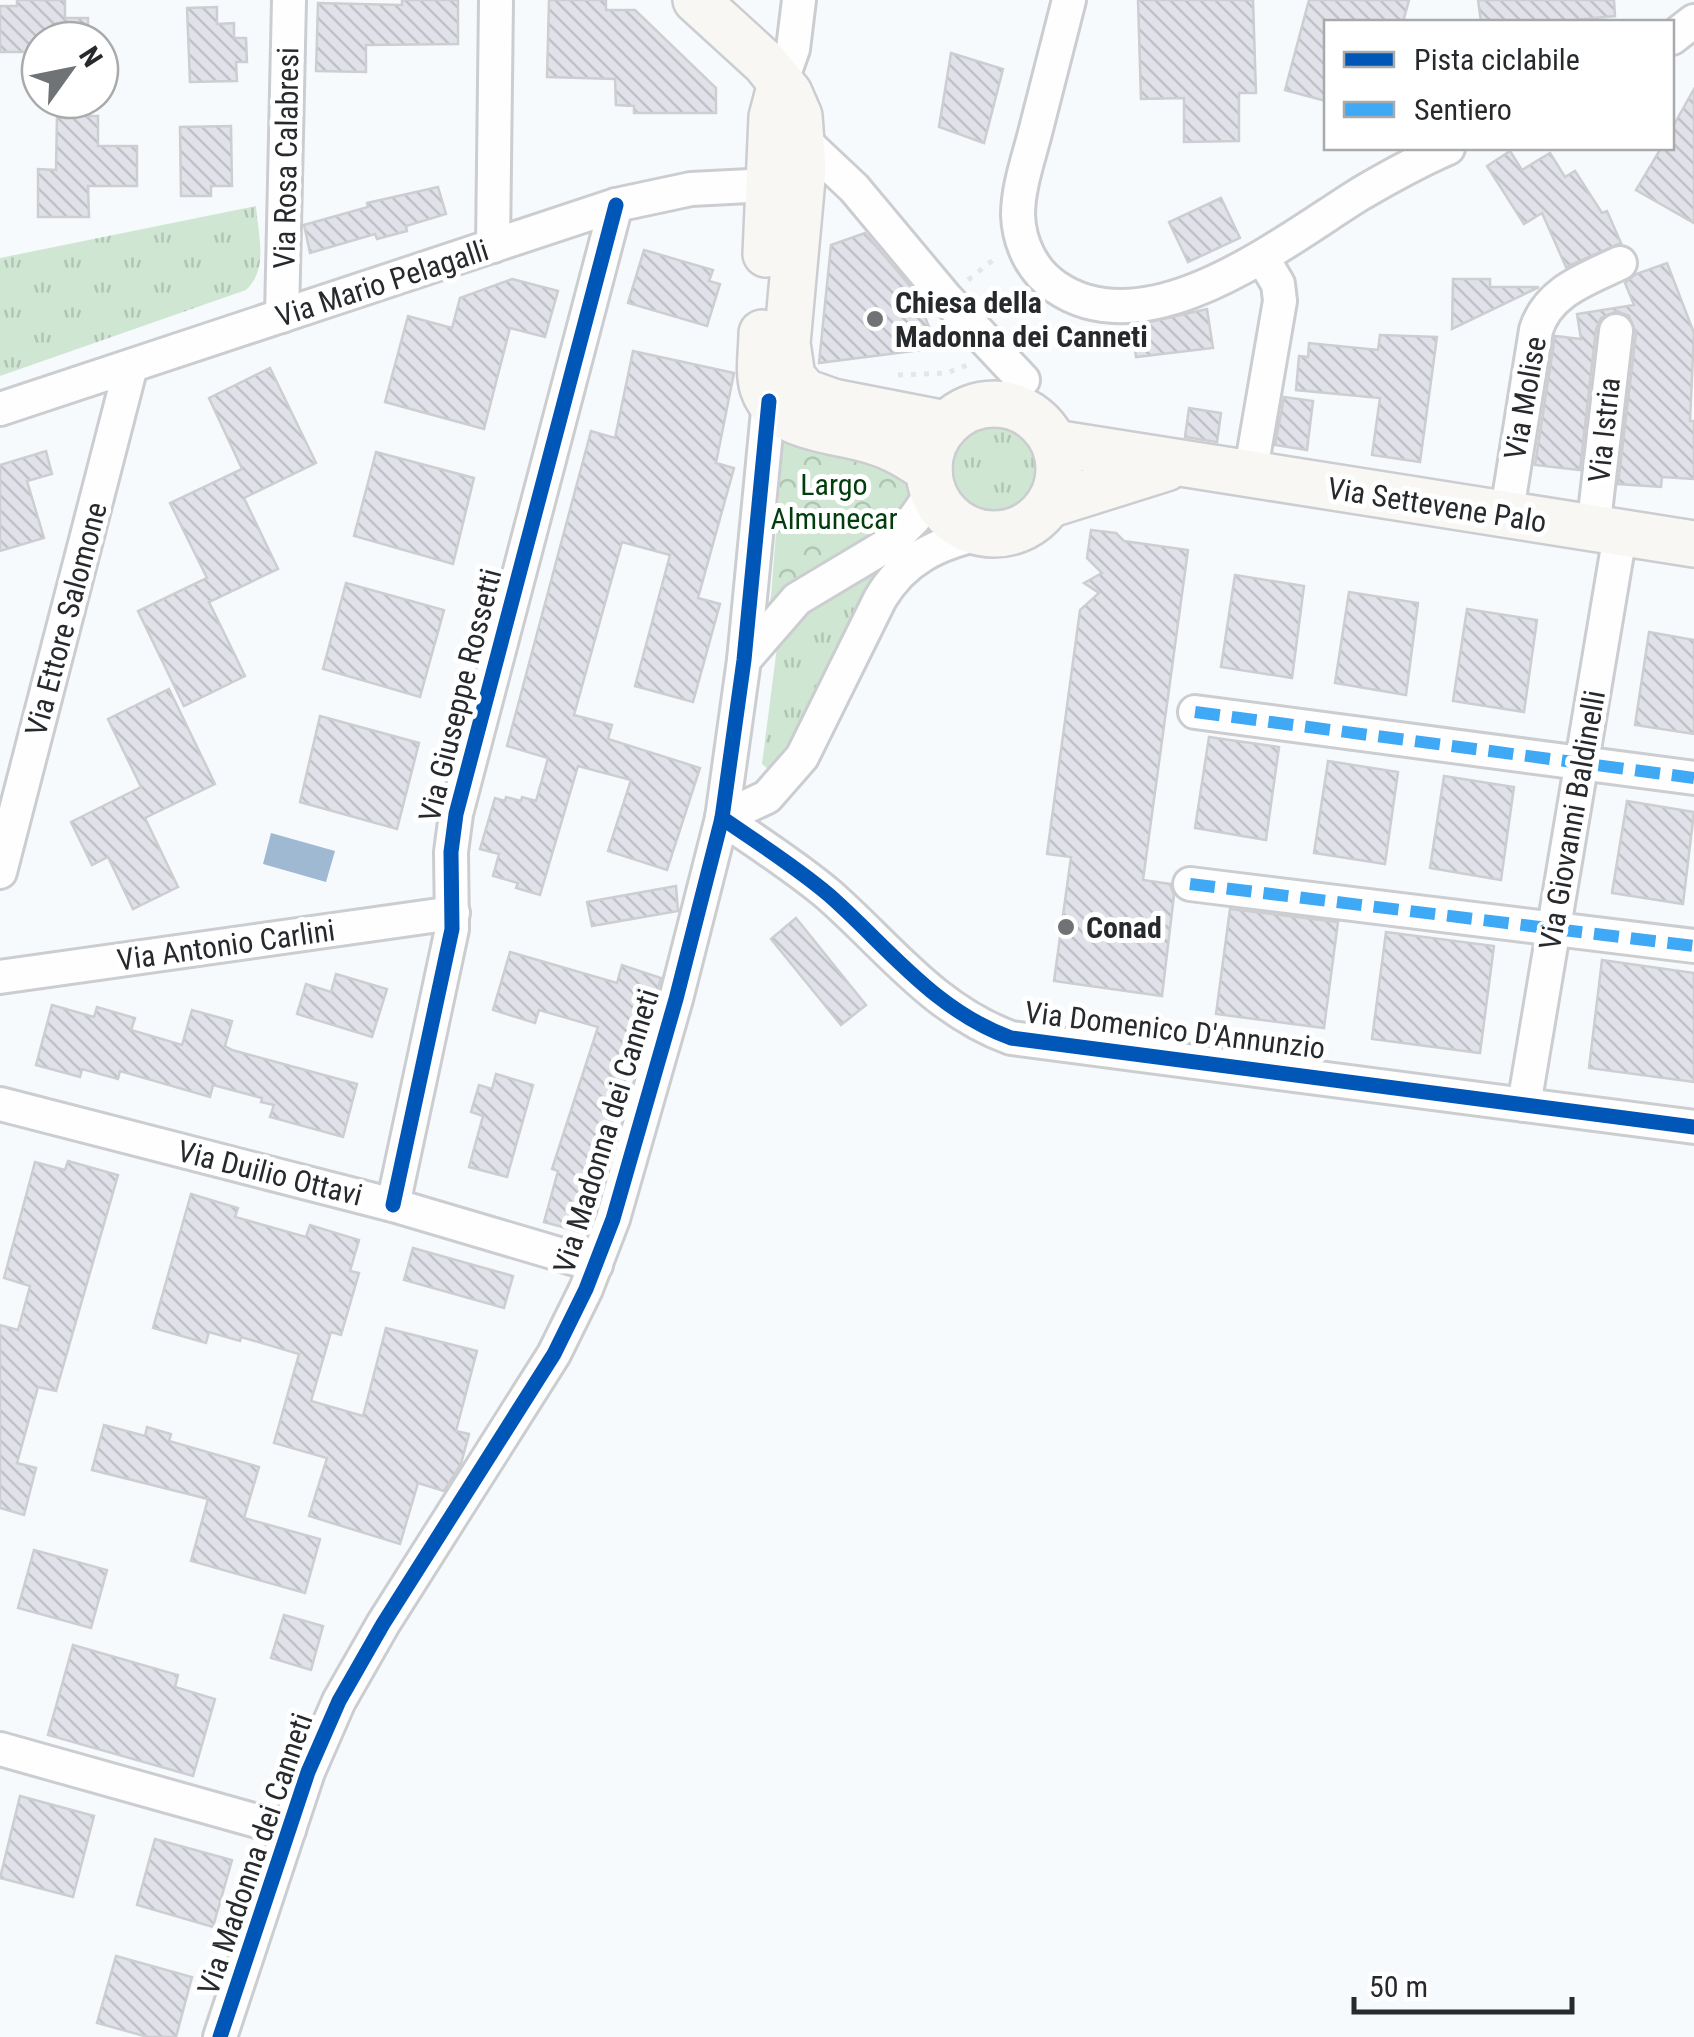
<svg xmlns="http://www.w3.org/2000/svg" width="1694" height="2037" viewBox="0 0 1694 2037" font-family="'Roboto Condensed',sans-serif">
<defs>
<pattern id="grass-tufts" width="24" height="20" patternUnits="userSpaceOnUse" patternTransform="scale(2.5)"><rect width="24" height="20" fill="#cfe6d3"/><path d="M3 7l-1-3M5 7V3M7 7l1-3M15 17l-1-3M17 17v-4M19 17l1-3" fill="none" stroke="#b2c5b5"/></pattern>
<pattern id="park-crowns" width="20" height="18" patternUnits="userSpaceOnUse" patternTransform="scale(2.5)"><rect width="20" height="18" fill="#cfe6d3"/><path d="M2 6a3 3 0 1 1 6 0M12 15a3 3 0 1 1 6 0" fill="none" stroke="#b2c5b5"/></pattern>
<pattern id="building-back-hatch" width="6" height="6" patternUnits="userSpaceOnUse" patternTransform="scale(2.5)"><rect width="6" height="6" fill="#e1e1e9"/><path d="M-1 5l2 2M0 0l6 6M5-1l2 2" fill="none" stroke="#c1c1c8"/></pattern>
</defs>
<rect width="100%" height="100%" fill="#f7fafd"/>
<g fill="url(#grass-tufts)">
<path d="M256 206C258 234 269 269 246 290L0 376V258Z"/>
<circle cx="995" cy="466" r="49"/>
<polygon points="881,566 886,574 778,767 768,769 762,764 778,639 793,616"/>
</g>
<path fill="url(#park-crowns)" d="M784 432 891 461 915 486C908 537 848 548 811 572 795 582 783 593 770 608Z"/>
<polygon fill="#a0b9d3" points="271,833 335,851 326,882 263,864"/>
<g fill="url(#building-back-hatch)" stroke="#cdced2" stroke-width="2.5">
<polygon points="17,0 65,0 65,18 88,18 88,40 40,40 40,52 0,52 0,6 17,6"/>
<polygon points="402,0 458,0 458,44 366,45 366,72 316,71 318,3 402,5"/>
<polygon points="549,0 606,0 606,10 635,10 716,88 716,113 634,113 634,106 616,105 615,79 547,77"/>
<polygon points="1138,0 1253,0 1256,93 1239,93 1239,141 1184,142 1184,98 1141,99"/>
<polygon points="1309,0 1409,0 1403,22 1326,22 1326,101 1285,90"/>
<polygon points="1478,0 1614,0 1615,16 1554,22 1481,22"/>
<polygon points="217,7 217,24 234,23 234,38 246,38 247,62 236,62 237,81 190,82 187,8"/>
<polygon points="951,53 1003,69 984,143 939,127"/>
<polygon points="1694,89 1694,223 1636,190 1661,148 1672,148 1672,128"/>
<polygon points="57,116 98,116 98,146 137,146 137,186 88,186 89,217 38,217 38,169 56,170"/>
<polygon points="231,126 232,186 211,186 211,196 181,196 180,127"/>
<polygon points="1510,151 1522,170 1550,153 1565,177 1575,171 1602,213 1607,211 1621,243 1566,267 1542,213 1524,224 1487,166"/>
<polygon points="438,187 446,214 406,226 407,231 377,239 375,234 310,253 304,225 368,207 367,203"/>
<polygon points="1221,198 1240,238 1188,262 1169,222"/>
<polygon points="865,233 916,293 937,348 819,363 831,245"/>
<polygon points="644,250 713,270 709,281 720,284 707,326 628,303"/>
<polygon points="1667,263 1694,333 1690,421 1694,421 1694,479 1662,477 1661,487 1618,484 1636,333 1629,316 1617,311 1601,318 1596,329 1580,470 1535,465 1555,336 1581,339 1577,314 1634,305 1625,283 1636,274"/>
<polygon points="512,279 558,291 545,337 510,328 484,429 385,402 408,316 452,328 460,298"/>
<polygon points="1453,279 1490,279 1490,287 1539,287 1452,329"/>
<polygon points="1207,309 1213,348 1136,357 1132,326"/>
<polygon points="1380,335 1437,337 1420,462 1372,455 1380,398 1296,390 1299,356 1308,357 1309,343 1378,350"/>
<polygon points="633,351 734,373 716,463 734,468 698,598 720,604 693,702 635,686 670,555 622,542 574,715 612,725 608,739 700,768 667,870 608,851 631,780 578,766 540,895 516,888 518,883 493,876 499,854 480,849 495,798 505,801 506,797 521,801 522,797 536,801 548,758 507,746 591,431 615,438"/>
<polygon points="270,368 316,463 244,498 278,569 209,602 245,676 184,706 138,611 207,578 170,503 242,469 209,398"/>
<polygon points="1284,397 1313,401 1307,450 1275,445"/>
<polygon points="1189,408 1221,413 1217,442 1185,437"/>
<polygon points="46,451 52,474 27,481 44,538 0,551 0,465"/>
<polygon points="376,452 474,478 453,564 354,536"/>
<polygon points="1091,530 1116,533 1124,541 1188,550 1143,880 1170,884 1174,895 1162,996 1054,981 1071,857 1047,854 1080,610 1099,593 1084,583 1102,573 1087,558"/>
<polygon points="1235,575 1304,586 1292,678 1221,667"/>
<polygon points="346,583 444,610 420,697 323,669"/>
<polygon points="1349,592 1418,603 1406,695 1335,683"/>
<polygon points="1467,609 1537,620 1524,712 1453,701"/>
<polygon points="1649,632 1694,640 1694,734 1635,725"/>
<polygon points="169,689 215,784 145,818 178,887 133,909 108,857 92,865 71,822 141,787 108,719"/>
<polygon points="320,716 419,743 397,829 300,802"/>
<polygon points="1209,737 1279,747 1266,840 1195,828"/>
<polygon points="1328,761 1398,772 1385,864 1314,853"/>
<polygon points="1444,776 1514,787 1501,880 1430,868"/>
<polygon points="1627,801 1694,812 1683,904 1612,893"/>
<polygon points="676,886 678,911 592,926 587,902"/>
<polygon points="1230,909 1338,922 1324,1028 1216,1014"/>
<polygon points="796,918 866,1005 841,1025 771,939"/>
<polygon points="1386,932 1494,946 1480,1053 1372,1039"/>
<polygon points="510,952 617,983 622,965 661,978 638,1057 633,1055 598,1166 581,1232 544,1222 558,1171 552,1169 598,1027 539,1010 535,1023 493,1010"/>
<polygon points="1602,960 1694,973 1694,1082 1589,1068"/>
<polygon points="336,974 387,989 372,1037 297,1014 306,984 331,992"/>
<polygon points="52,1005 94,1017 97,1007 135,1018 131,1030 182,1045 192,1010 232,1021 225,1046 232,1050 357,1084 343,1137 270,1117 274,1105 261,1102 262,1098 213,1085 210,1097 120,1071 118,1079 82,1069 80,1077 36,1065"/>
<polygon points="496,1074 533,1085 507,1177 469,1167 483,1116 471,1112 479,1085 492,1089"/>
<polygon points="68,1161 118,1175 56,1391 38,1387 17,1463 36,1468 24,1515 0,1508 0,1325 18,1330 30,1286 4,1278 35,1162 65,1170"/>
<polygon points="191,1194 238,1208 235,1217 306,1237 310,1225 359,1240 350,1271 359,1273 341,1335 331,1332 311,1401 363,1416 386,1328 477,1351 456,1431 469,1434 461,1464 444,1491 418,1483 400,1544 309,1516 327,1458 274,1443 299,1354 241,1337 240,1341 209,1332 206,1343 153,1328"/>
<polygon points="413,1248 513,1276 504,1308 404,1280"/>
<polygon points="104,1425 145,1436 147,1427 171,1434 169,1441 259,1467 244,1518 320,1539 305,1593 191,1561 208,1499 92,1470"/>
<polygon points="34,1550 107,1570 91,1628 18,1608"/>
<polygon points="284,1615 323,1626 311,1670 271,1658"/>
<polygon points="73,1645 178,1675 175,1687 215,1699 193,1776 48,1735"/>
<polygon points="20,1796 94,1816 73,1897 0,1878"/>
<polygon points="155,1839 232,1860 213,1927 137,1905"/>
<polygon points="116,1956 192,1977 176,2037 148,2037 97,2023"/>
</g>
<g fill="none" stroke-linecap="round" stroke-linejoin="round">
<defs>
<g id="street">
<path d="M1069 0C1058 44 1046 89 1035 133 1028 160 1018 188 1018 215 1019 243 1032 271 1056 287 1148 350 1283 242 1360 194 1389 177 1418 161 1448 148"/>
<polyline points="1672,38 1694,21"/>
<polyline points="781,83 793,49 799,0"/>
<polyline points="803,140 854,188 946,298 1023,380"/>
<polyline points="493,246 496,0"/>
<polyline points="282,316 289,0"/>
<polyline points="0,409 616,205 691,189 770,185"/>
<polyline points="1250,475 1280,301 1278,284 1262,257"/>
<path d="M1506 517 1536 330C1548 291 1587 279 1620 263"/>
<polyline points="1593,530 1616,331"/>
<polyline points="744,660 797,599 889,544 914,519 933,492"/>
<polyline points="1195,712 1694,778"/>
<path d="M722 818C758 843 796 867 829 895 888 947 934 1010 1011 1038L1694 1127"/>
<path d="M722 818 767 797 802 757 880 599C904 558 939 543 983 533"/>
<polyline points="0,872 131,366"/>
<polyline points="1190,884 1694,946"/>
<polyline points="0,977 453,913"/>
<polyline points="0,1104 393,1205 596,1265"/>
<polyline points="1524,1105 1620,535"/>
<polyline points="393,1205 452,929 451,852 456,814 616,205"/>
<polyline points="0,1749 289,1830"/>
<polyline points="220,2037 308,1772 339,1701 383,1624 554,1354 586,1289 613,1219 676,999 722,818 744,660 769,401"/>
</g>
<g id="secondary">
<polyline points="696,0 765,63 789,93 799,116 803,168 787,343 792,377 805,392 833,402 946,424"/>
<polyline points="766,254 772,117 781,83"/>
<path d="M762 333C762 351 758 372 763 388 777 431 838 429 873 441 894 447 911 458 929 470"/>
<circle cx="994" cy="469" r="65"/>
<polyline points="1054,443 1694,544"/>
<polyline points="1048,505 1166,468"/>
</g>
</defs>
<use href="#street" stroke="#cbcdd0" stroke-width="38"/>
<use href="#secondary" stroke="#cbcdd0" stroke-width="50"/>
<g stroke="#e4e6e7" stroke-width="5" stroke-dasharray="5 8" stroke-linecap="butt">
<polyline points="968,280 998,256"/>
<polyline points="898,375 947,373 970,364"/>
</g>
<use href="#street" stroke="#fefeff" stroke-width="32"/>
<use href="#secondary" stroke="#f9f7f4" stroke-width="45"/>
<g stroke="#3fa9f5" stroke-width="12" stroke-dasharray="25 12" stroke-linecap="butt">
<polyline points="1195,712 1694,778"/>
<polyline points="1190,884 1694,946"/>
</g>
<defs>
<g id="cycleway">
<path d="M722 818C758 843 796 867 829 895 888 947 934 1010 1011 1038L1694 1127"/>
<polyline points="393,1205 452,929 451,852 456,814 616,205"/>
<polyline points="220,2037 308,1772 339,1701 383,1624 554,1354 586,1289 613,1219 676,999 722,818 744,660 769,401"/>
</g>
</defs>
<use href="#cycleway" stroke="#fff" stroke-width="21"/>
<use href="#cycleway" stroke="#0057b8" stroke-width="15"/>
</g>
<g fill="#707376" stroke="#fff" stroke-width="4">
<circle cx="875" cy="319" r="10"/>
<circle cx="1066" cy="927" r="10"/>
</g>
<g text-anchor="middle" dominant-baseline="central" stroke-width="10" stroke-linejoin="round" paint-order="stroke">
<g font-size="30" fill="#272a2d" stroke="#fff">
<text transform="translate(286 158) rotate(-89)">Via Rosa Calabresi</text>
<text transform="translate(382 283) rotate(-18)">Via Mario Pelagalli</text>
<text transform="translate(1525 398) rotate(-80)">Via Molise</text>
<text transform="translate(1604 430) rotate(-84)">Via Istria</text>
<text transform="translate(1437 505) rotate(9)">Via Settevene Palo</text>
<text transform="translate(66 619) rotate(-75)">Via Ettore Salomone</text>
<text transform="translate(460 695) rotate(-76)">Via Giuseppe Rossetti</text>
<text transform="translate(1572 820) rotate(-80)">Via Giovanni Baldinelli</text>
<text transform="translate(226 945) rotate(-8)">Via Antonio Carlini</text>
<text transform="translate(1175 1030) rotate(7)">Via Domenico D'Annunzio</text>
<text transform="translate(606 1131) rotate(-73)">Via Madonna dei Canneti</text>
<text transform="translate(270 1173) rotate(14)">Via Duilio Ottavi</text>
<text transform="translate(255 1854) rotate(-71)">Via Madonna dei Canneti</text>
</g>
<g font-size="30" font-weight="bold" fill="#272a2d" stroke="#fff" text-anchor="start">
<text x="895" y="302">Chiesa della<tspan x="895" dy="34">Madonna dei Canneti</tspan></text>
<text x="1086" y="927">Conad</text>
</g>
<g font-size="30" fill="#023e0d" stroke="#fff">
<text x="834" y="484">Largo<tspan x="834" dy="34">Almunecar</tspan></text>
</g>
</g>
<rect x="1324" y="20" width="350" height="130" fill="#ffffff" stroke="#a9aaab" stroke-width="2.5"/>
<rect x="1344" y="52" width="50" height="15" fill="#0057b8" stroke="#a9aaab" stroke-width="2.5"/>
<text x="1414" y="70" font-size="30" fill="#272a2d">Pista ciclabile</text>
<rect x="1344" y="102" width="50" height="15" fill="#3fa9f5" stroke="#a9aaab" stroke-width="2.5"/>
<text x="1414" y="120" font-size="30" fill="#272a2d">Sentiero</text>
<g transform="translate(70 70) rotate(57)"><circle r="48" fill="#ffffff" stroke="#a9aaab" stroke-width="2.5"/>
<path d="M0-8L18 38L0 25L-18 38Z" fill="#707376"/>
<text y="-15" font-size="28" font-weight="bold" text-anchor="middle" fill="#272a2d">N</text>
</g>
<path d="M1354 1997v15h218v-15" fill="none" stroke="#272a2d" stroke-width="5"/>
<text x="1369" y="1997" font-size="30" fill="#272a2d" stroke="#ffffff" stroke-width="8" paint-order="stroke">50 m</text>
</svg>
